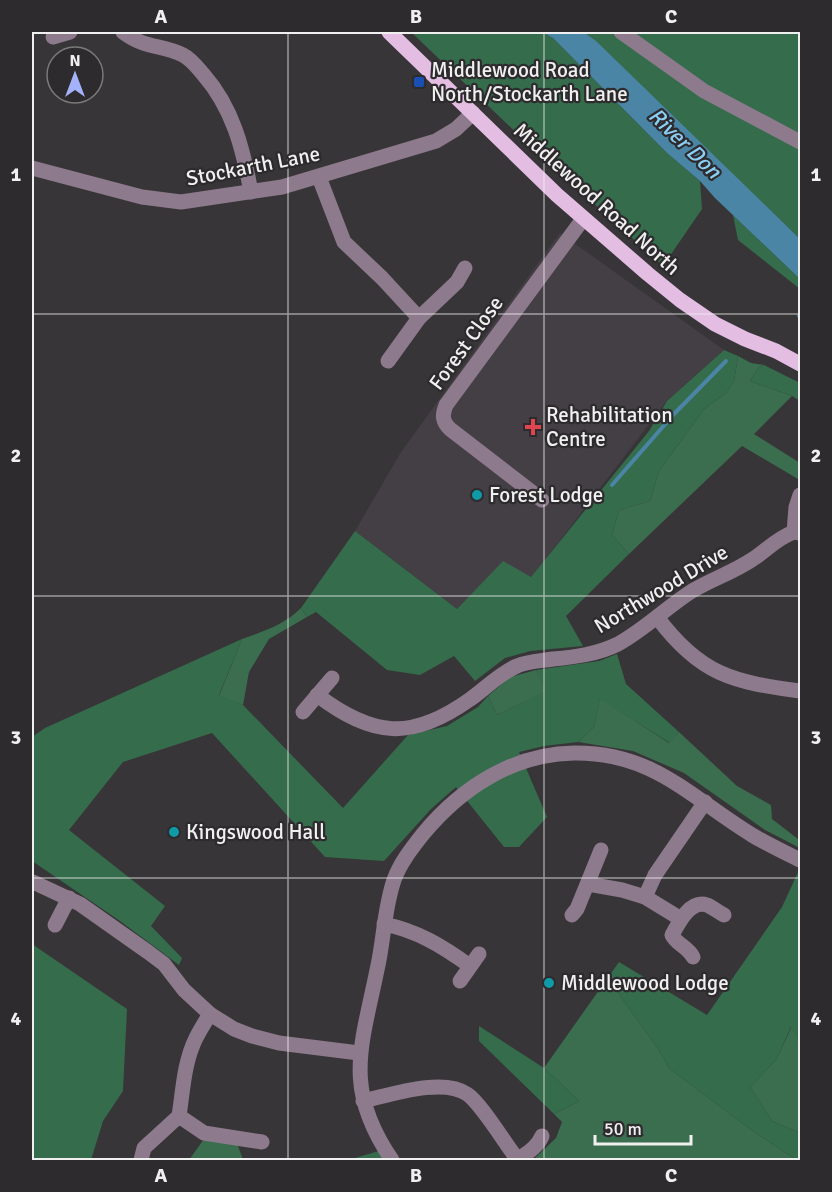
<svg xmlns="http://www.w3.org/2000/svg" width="832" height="1192" viewBox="0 0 832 1192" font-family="Signika,sans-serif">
<rect width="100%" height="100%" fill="#373537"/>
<polygon fill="#443e45" points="560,233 724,350 667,401 531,578 503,562 457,609 355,531 401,452"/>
<g fill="#3b6d4f">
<polygon points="738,356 751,363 764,365 759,367 750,381 792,396 754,434 800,463 800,475 798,479 742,446 629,554 612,535 619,510 650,501 659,471 704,409 727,392 734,381"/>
<path d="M301 608 307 617 269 639 249 672 243 705 219 696 242 639C264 631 284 625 301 608Z"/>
<polygon points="536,670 546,692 497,715 488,696 510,677"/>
<polygon points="600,698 669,743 679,732 737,786 771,805 772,819 798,839 798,847 765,830 684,773 633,751 578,742 594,727"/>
<polygon points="609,976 621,997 659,1050 670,1069 750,1129 797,1160 533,1160 556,1138 562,1122 554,1114 579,1101 544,1068"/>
<polygon points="792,1026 800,1044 800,1133 772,1121 750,1087 776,1060"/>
<polygon points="204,1139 237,1143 243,1160 189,1160"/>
</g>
<g fill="#356c4c">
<polygon points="411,32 542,32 553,38 667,153 700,181 702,209 663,266 526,142"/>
<polygon points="583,32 800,32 800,239"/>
<polygon points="733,215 800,279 800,289 738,240"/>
<polygon points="724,350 738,356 734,381 727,392 704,409 659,471 650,501 619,510 612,535 629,554 566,616 583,646 530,651 505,658 475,681 454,656 420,675 387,670 316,612 307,617 301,608 355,531 457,609 503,561 531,577 649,431 667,401"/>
<polygon points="764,365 800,383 800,401 792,396 750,381 759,367"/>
<polygon points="242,639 219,695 243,705 343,808 408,735 447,726 478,707 488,696 497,715 545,692 536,670 599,661 617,654 626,684 679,732 670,743 600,699 594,727 578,742 544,746 519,752 547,817 519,847 504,847 456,787 431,809 384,861 325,857 212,733 123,762 69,830 165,906 151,926 182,958 179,965 120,921 32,861 32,737 45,728"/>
<polygon points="799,870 800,1044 791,1027 776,1060 750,1087 772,1121 800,1133 800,1160 797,1160 750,1129 670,1069 659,1050 621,997 609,976 619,962 707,1015 782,907"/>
<polygon points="32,944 127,1009 123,1091 103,1121 91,1160 32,1160"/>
<polygon points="479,1026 544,1068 579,1101 554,1114 479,1041"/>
<polygon points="379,1151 384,1160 348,1160"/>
</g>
<polygon fill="#4b85a6" points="542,32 583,32 596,41 800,239 800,279 715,198 700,181 667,153 553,38"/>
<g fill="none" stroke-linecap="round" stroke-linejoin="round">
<g stroke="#4b85a6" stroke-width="4">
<polyline points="799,316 800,315"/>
<polyline points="612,485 674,414 726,361"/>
</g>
<g stroke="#8d7a8c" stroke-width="15">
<path d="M123 32C145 49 161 44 183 55 191 59 197 67 203 74 233 108 243 149 251 192"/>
<polyline points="621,32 704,91 800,142"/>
<polyline points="53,37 70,32"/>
<polyline points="32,168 142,197 181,202 282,187 436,141 456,129 473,113"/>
<polyline points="319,177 344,242 382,278 419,318"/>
<polyline points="388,361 419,318 457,282 465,268"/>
<polyline points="800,495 796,507 794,532 800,533"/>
<path d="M542 500 450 429C442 421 442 415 446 405L583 219"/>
<path d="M657 617C700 675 733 682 800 691"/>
<path d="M317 695C373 737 411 741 469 700 485 689 500 673 517 666 528 661 541 661 553 659 575 657 598 654 618 644 645 629 667 607 692 591 712 579 734 572 753 559 767 550 777 538 794 532"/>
<polyline points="303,712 332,678"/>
<polyline points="33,882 80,904 148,952 164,964 184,990 210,1014 234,1029 252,1036 279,1043 359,1053"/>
<polyline points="588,884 622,890 645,897 681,919"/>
<polyline points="645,897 655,875 705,802"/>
<polyline points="572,915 577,909 601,850"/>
<path d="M384 924C418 931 442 946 470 966"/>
<polyline points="55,925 69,898"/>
<path d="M693 957C688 947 676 944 672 935 678 924 690 899 707 905 712 907 718 912 724 915"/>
<polyline points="460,981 479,954"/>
<path d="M363 1101C390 1095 443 1077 467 1094 481 1103 506 1145 518 1160"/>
<polyline points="179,1116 204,1133 262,1142"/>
<path d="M141 1160 144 1148 179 1116C183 1090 184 1062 196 1038 200 1030 205 1022 210 1014"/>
<path d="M392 1160C343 1088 361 1048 377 970 384 940 384 909 394 880 400 863 412 848 423 834 461 788 513 754 574 753 653 752 690 797 752 835 767 844 784 852 800 860"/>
<path d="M517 1160C527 1153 537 1148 542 1136"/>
</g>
<polyline stroke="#e4bde3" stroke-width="15" points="389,32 557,195 648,274 680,300 715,324 745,339 776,351 800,364"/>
</g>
<path fill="none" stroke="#f1f0f1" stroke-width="1.5" stroke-opacity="0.55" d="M288 32V1160M544 32V1160M32 314H800M32 596H800M32 878H800"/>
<rect fill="#1a4fb4" stroke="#2d2b2d" stroke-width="2" x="413" y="76" width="12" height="12" rx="3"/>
<path fill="#e0444e" stroke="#2d2b2d" stroke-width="2" d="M530 418h6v6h6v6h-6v6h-6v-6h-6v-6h6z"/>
<g fill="#0f9aa8" stroke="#2d2b2d" stroke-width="2">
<circle cx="477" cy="495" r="6"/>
<circle cx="174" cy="832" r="6"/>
<circle cx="549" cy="983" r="6"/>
</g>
<g text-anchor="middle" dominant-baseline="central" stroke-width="4.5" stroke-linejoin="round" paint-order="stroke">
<g font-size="21" fill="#f1f0f1" stroke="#2d2b2d" text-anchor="start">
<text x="431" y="70">Middlewood Road<tspan x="431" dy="24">North/Stockarth Lane</tspan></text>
<text x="546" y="415">Rehabilitation<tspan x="546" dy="24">Centre</tspan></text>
<text x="489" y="495">Forest Lodge</text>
<text x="186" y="832">Kingswood Hall</text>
<text x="561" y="983">Middlewood Lodge</text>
</g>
<g font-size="21" fill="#f1f0f1" stroke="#2d2b2d">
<text transform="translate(253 166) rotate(-11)">Stockarth Lane</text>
<text transform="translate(597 199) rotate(42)">Middlewood Road North</text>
<text transform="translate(466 343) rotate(-54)">Forest Close</text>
<text transform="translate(661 589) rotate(-31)">Northwood Drive</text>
</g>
<g font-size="22" font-style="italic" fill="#8ccff6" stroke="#2d2b2d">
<text transform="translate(685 143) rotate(44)">River Don</text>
</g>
</g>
<rect width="832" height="1192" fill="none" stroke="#2d2b2d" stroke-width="66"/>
<g transform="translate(75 75)"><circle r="28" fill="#2d2b2d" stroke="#7b7a7b" stroke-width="1.5"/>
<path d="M0-4.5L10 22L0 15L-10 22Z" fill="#a4b2fc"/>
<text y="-9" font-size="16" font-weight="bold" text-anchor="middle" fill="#f1f0f1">N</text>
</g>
<path d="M595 1135v9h96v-9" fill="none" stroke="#f1f0f1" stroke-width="3"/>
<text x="604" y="1135" font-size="18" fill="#f1f0f1" stroke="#2d2b2d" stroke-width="4.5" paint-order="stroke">50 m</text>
<rect x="33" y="33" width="766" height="1126" fill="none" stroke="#f1f0f1" stroke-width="2"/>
<g font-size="20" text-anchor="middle" font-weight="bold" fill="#f1f0f1">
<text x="161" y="23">A</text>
<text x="416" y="23">B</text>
<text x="671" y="23">C</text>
<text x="16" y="181">1</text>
<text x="816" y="181">1</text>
<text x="16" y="462">2</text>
<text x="816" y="462">2</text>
<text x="16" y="744">3</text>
<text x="816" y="744">3</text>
<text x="16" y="1025">4</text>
<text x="816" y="1025">4</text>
<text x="161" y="1182">A</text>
<text x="416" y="1182">B</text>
<text x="671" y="1182">C</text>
</g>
</svg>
